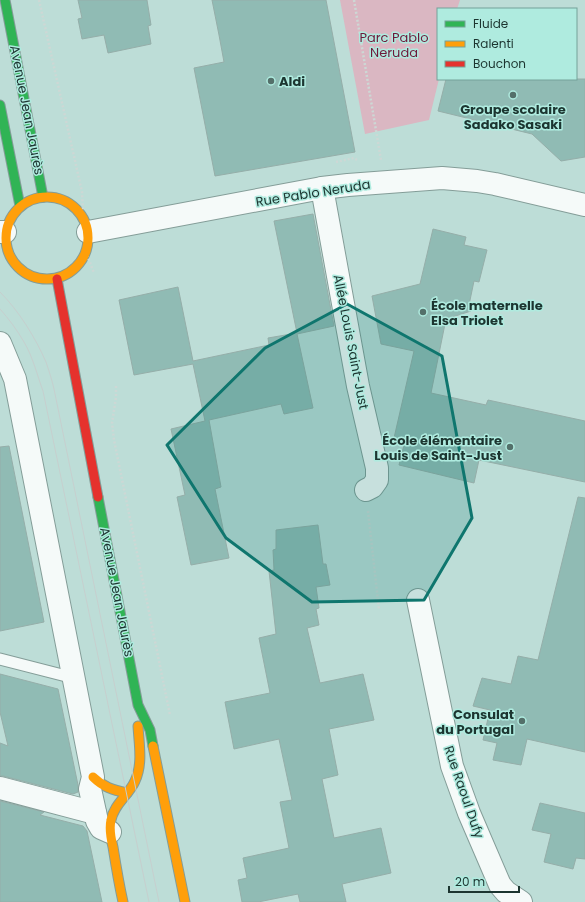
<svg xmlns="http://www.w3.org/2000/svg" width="585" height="902" viewBox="0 0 585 902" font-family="Poppins,sans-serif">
<rect width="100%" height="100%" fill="#bdddd7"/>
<polygon fill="#dab7c2" points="340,0 460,0 457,9 438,9 438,79 439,79 429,120 365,134"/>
<g fill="#90bbb4" stroke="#95aea9">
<polygon points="78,0 147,0 151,25 148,26 151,44 108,53 104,35 82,39 78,19 82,18"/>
<polygon points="212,0 326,0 355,152 215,176 194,68 224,62 219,35"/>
<polygon points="446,79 585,79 585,157 561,161 532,134 438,111"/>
<polygon points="313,214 334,326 297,334 313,408 284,414 281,404 209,420 221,487 215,489 229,558 191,565 177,497 185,495 171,429 205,421 193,364 134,375 119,300 178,287 193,361 269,345 268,338 297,333 274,221"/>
<polygon points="433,229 466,237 464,245 487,250 479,282 474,281 469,305 471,311 446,319 431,393 486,405 488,400 585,421 585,482 479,460 474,483 399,465 405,441 394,438 414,351 381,344 372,296 420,284"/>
<polygon points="9,446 44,622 0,631 0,447"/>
<polygon points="578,497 585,498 585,752 527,739 521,765 493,760 497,743 483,740 490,710 473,706 482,678 511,684 518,656 538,660"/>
<polygon points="318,525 323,564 326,564 330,585 316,587 319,608 316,609 319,625 307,628 320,683 363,674 374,720 329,729 338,775 322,779 334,838 381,828 391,873 342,884 346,902 300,902 298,894 258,902 242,902 238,880 247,878 243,858 289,848 280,802 292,800 279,739 234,749 225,702 270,693 259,638 276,634 269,571 274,570 273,550 276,549 276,530"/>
<polygon points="0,674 58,689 78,785 78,792 73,794 3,776 0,776 0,743 8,746 0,712"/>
<polygon points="0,801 44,812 40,815 83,826 87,831 102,902 0,902"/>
<polygon points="540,803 585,813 585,859 576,858 573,869 544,862 551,834 532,830"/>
</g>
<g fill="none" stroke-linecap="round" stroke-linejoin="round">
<defs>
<polyline id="lane" points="0,659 74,678"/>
<g id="street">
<polyline points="322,188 358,386 377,468 377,480 372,487 366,490"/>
<polyline points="0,232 5,232"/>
<polyline points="88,232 322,188 348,185 442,178 477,181 495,184 585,205"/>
<polyline points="0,343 15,379 93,777 90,789 97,821 101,828 110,832"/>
<polyline points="418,600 452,766 469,813 500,885 506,892 521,902"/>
<polyline points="0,788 95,813"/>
</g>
<g id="fast">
<polyline points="5,0 43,197"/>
<polyline points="0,105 20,206"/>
<polyline points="98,497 138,705 150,730 153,746"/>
</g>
<g id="slow">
<circle cx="47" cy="238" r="41"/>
<polyline points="153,746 185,902"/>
<path d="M93 777C103 787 113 790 127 793"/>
<path d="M123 902C119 884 116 866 113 847 111 839 109 829 111 820 114 804 129 795 135 781 143 764 139 744 138 726"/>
</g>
<polyline id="jam" points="57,279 98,497"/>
</defs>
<use href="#lane" stroke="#849d98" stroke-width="13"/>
<use href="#street" stroke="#849d98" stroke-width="24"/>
<use href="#fast" stroke="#849d98" stroke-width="11"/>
<use href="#slow" stroke="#849d98" stroke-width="11"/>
<use href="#jam" stroke="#849d98" stroke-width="11"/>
<g stroke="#cdd8d5" stroke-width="2.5" stroke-dasharray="2 2" stroke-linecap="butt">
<polyline points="39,0 82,192 83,211"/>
<polyline points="354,0 381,160"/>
<polyline points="336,162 354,158 357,160"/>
<polyline points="87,255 94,273"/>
<polyline points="116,386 116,397 112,423 114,440 170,715"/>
<polyline points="368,511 379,610"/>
</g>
<use href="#lane" stroke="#f5faf9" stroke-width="11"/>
<use href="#street" stroke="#f5faf9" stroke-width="22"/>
<use href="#fast" stroke="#30b455" stroke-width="9"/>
<use href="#slow" stroke="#ff9f0a" stroke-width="9"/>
<use href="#jam" stroke="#e5322d" stroke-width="9"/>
<g stroke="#c6cfce" stroke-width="1">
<path d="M0 292C19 311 35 337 46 362 49 371 52 380 54 389L159 902"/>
<path d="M0 309C9 319 17 330 24 342 33 357 37 375 43 391L149 902"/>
</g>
</g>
<path fill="#0f766e" fill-opacity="0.2" stroke="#0f766e" stroke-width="3" stroke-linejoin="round" d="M347 304 442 356 472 518 424 600 312 602 226 538 167 445 265 348Z"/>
<g fill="#54706a" stroke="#afebdf" stroke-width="1.5">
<circle cx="271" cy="81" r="4"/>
<circle cx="513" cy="95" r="4"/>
<circle cx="423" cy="312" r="4"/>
<circle cx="510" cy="447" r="4"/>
<circle cx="522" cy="721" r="4"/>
</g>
<g text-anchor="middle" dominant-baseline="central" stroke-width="3" stroke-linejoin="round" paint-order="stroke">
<g font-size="13" fill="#6f193a" stroke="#afebdf">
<text x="394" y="37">Parc Pablo<tspan x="394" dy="15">Neruda</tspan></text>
</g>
<g font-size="13" font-weight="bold" fill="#1c3530" stroke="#afebdf" text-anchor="start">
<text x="279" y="81">Aldi</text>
<text x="513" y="109" text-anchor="middle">Groupe scolaire<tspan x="513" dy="15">Sadako Sasaki</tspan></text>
<text x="431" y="305">École maternelle<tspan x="431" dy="15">Elsa Triolet</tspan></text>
<text x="502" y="440" text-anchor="end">École élémentaire<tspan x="502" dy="15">Louis de Saint-Just</tspan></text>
<text x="514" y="714" text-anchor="end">Consulat<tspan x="514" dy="15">du Portugal</tspan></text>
</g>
<g font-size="13" fill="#1c3530" stroke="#afebdf">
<text transform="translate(27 110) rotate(79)">Avenue Jean Jaurès</text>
<text transform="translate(313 193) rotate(-9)">Rue Pablo Neruda</text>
<text transform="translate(351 342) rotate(79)">Allée Louis Saint-Just</text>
<text transform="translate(117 592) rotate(79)">Avenue Jean Jaurès</text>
<text transform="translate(464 792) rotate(71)">Rue Raoul Dufy</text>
</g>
</g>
<rect x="437" y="8" width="140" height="72" fill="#afebdf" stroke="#74a299"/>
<rect x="445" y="21" width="20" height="6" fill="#30b455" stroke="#74a299"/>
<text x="473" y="28" font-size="12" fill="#1c3530">Fluide</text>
<rect x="445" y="41" width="20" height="6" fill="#ff9f0a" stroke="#74a299"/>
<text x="473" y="48" font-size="12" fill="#1c3530">Ralenti</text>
<rect x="445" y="61" width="20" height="6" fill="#e5322d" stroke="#74a299"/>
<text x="473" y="68" font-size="12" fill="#1c3530">Bouchon</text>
<path d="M449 886v6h70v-6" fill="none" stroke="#1c3530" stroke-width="2"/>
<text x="455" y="886" font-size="12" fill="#1c3530" stroke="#afebdf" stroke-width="3" paint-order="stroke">20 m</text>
</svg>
